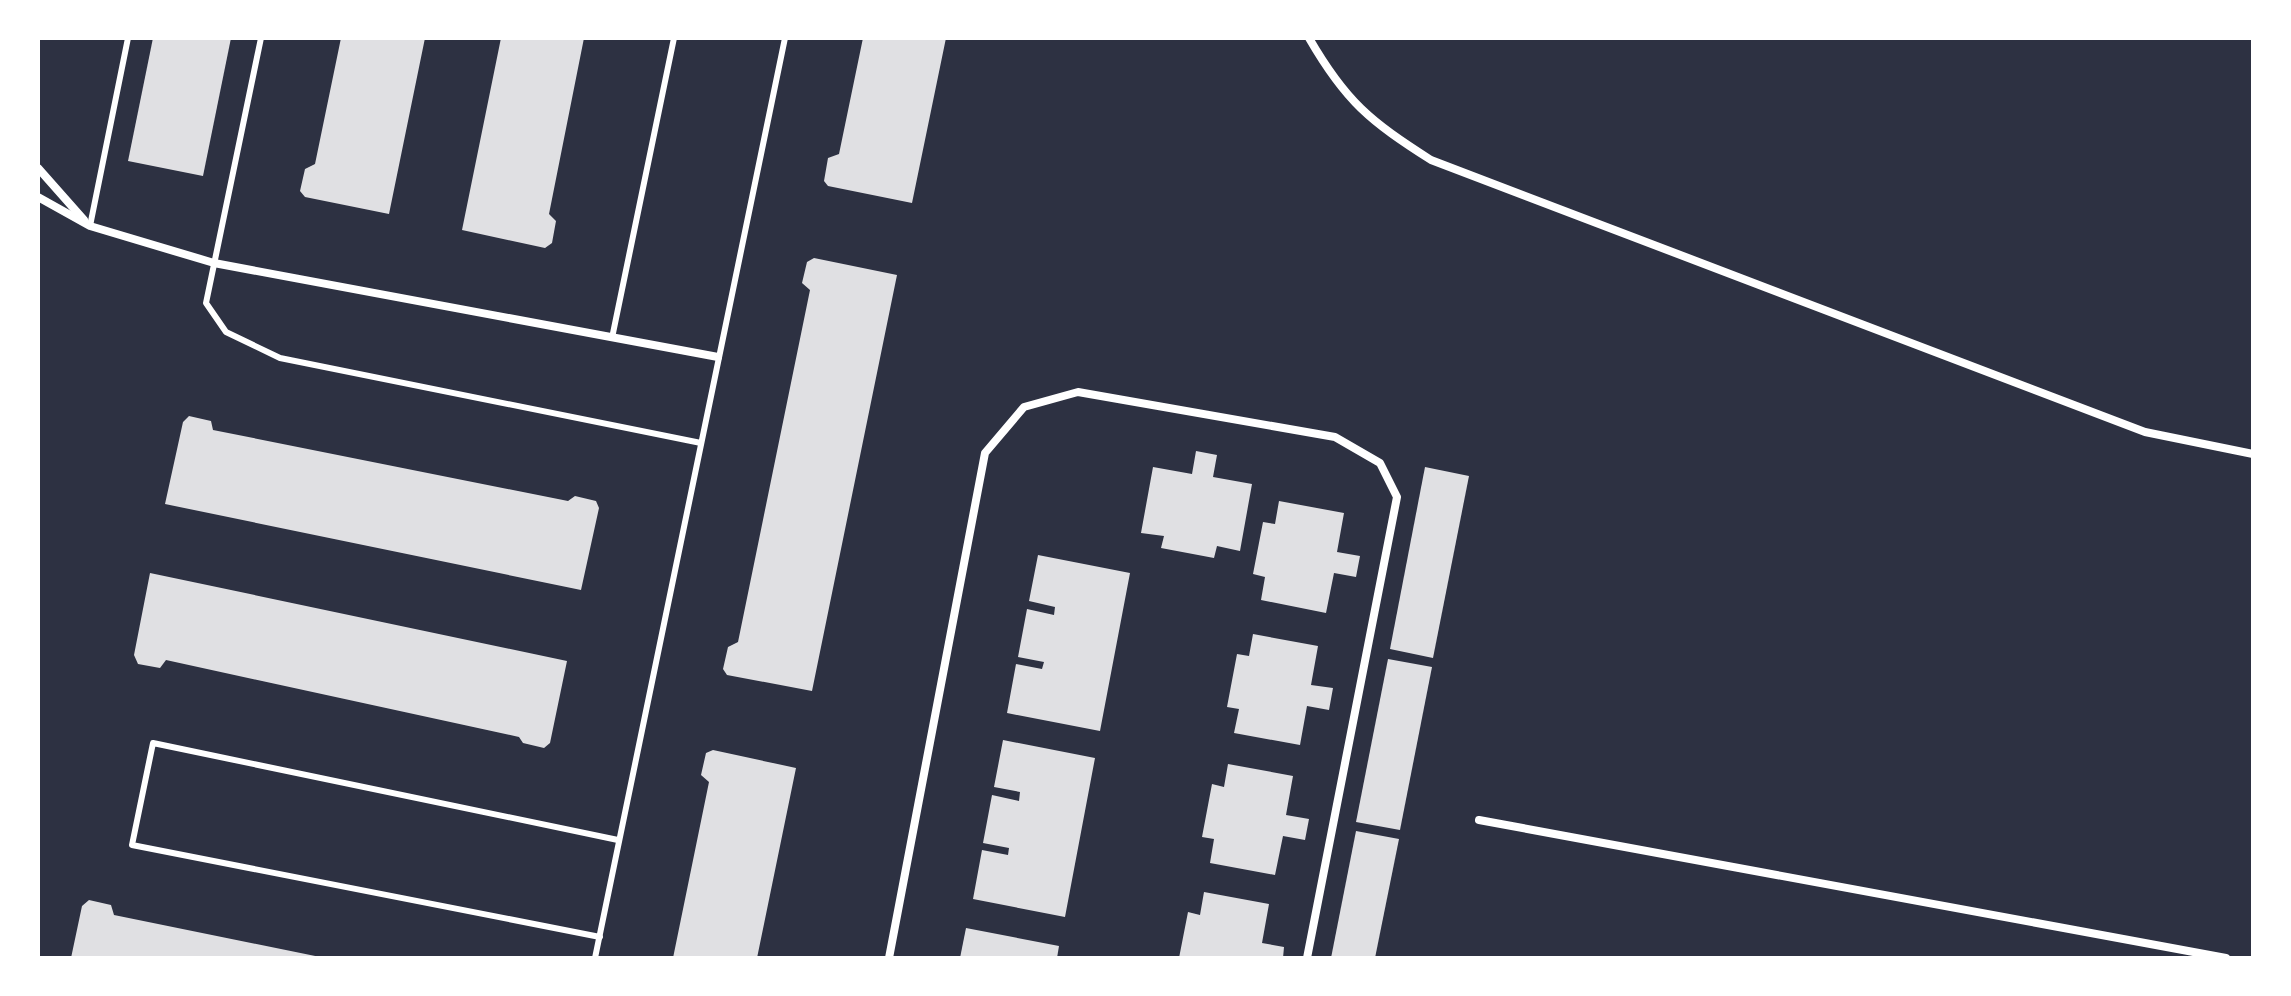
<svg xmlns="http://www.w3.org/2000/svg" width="2291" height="996" viewBox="0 0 2291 996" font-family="'Space Grotesk',sans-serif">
<rect width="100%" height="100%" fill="#2d3142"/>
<g fill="#e0e0e3">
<polygon points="153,38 231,38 203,176 128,161"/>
<polygon points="341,38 425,38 389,214 305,197 300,191 305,169 315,164"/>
<polygon points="501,38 584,38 549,214 556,221 552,243 545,248 462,230"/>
<polygon points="863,38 946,38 912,203 828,186 824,181 828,158 839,154"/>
<polygon points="814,258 897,275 812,691 727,675 723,669 728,647 738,642 810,290 802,283 807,262"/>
<polygon points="189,416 211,421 213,430 568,501 575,496 596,501 599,508 581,590 165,504 183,422"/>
<polygon points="1196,451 1217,455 1213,477 1252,484 1240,551 1217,546 1214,558 1161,548 1164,536 1141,533 1153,467 1192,474"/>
<polygon points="1425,467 1469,476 1433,658 1390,649"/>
<polygon points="1279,501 1344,513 1337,552 1360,556 1356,577 1334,573 1326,613 1261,600 1265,577 1253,574 1263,522 1275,524"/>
<polygon points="1038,555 1130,573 1100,731 1007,713 1016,664 1042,669 1044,662 1018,657 1027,609 1054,615 1055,607 1029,601"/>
<polygon points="150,573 567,661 550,743 544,748 523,743 519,737 166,660 160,668 138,664 134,655"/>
<polygon points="1253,634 1318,646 1311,685 1333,688 1329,710 1307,706 1300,745 1234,733 1239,709 1227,707 1237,654 1249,656"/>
<polygon points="1388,659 1432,667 1400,830 1356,822"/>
<polygon points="1003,740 1095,758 1065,917 973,899 982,850 1008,855 1009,848 983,843 992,795 1019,801 1020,792 994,787"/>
<polygon points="713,750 796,768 757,958 673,958 709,782 701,775 706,753"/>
<polygon points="1228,764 1293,776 1286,815 1309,819 1305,840 1283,836 1275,875 1210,863 1214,839 1202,837 1212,784 1224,787"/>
<polygon points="1356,831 1399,839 1375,958 1331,958"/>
<polygon points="1204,892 1269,904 1262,943 1284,947 1283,958 1179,958 1188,912 1200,915"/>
<polygon points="89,900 111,905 114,915 325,958 71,958 82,906"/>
<polygon points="966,928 1059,946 1057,958 960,958"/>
</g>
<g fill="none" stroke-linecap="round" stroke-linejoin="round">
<g stroke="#fff" stroke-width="6">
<polyline points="261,38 206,303 226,332 280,358 701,443"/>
<polyline points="90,226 128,38"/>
<polyline points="612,338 674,38"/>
<polyline points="600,937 132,845 153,743 618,840"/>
<polyline points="595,958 785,38"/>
</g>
<g stroke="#fff" stroke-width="8">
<path d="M1309 38C1346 102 1370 121 1431 160L2145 432 2253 454"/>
<polyline points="38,168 84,220"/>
<polyline points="38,197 90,226 214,263 718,357"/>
<polyline points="1479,820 2226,958"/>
<polyline points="889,958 985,453 1024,407 1078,392 1335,437 1380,463 1397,497 1307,958"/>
</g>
</g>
<rect width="2291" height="996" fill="none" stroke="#ffffff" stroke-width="80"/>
</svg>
